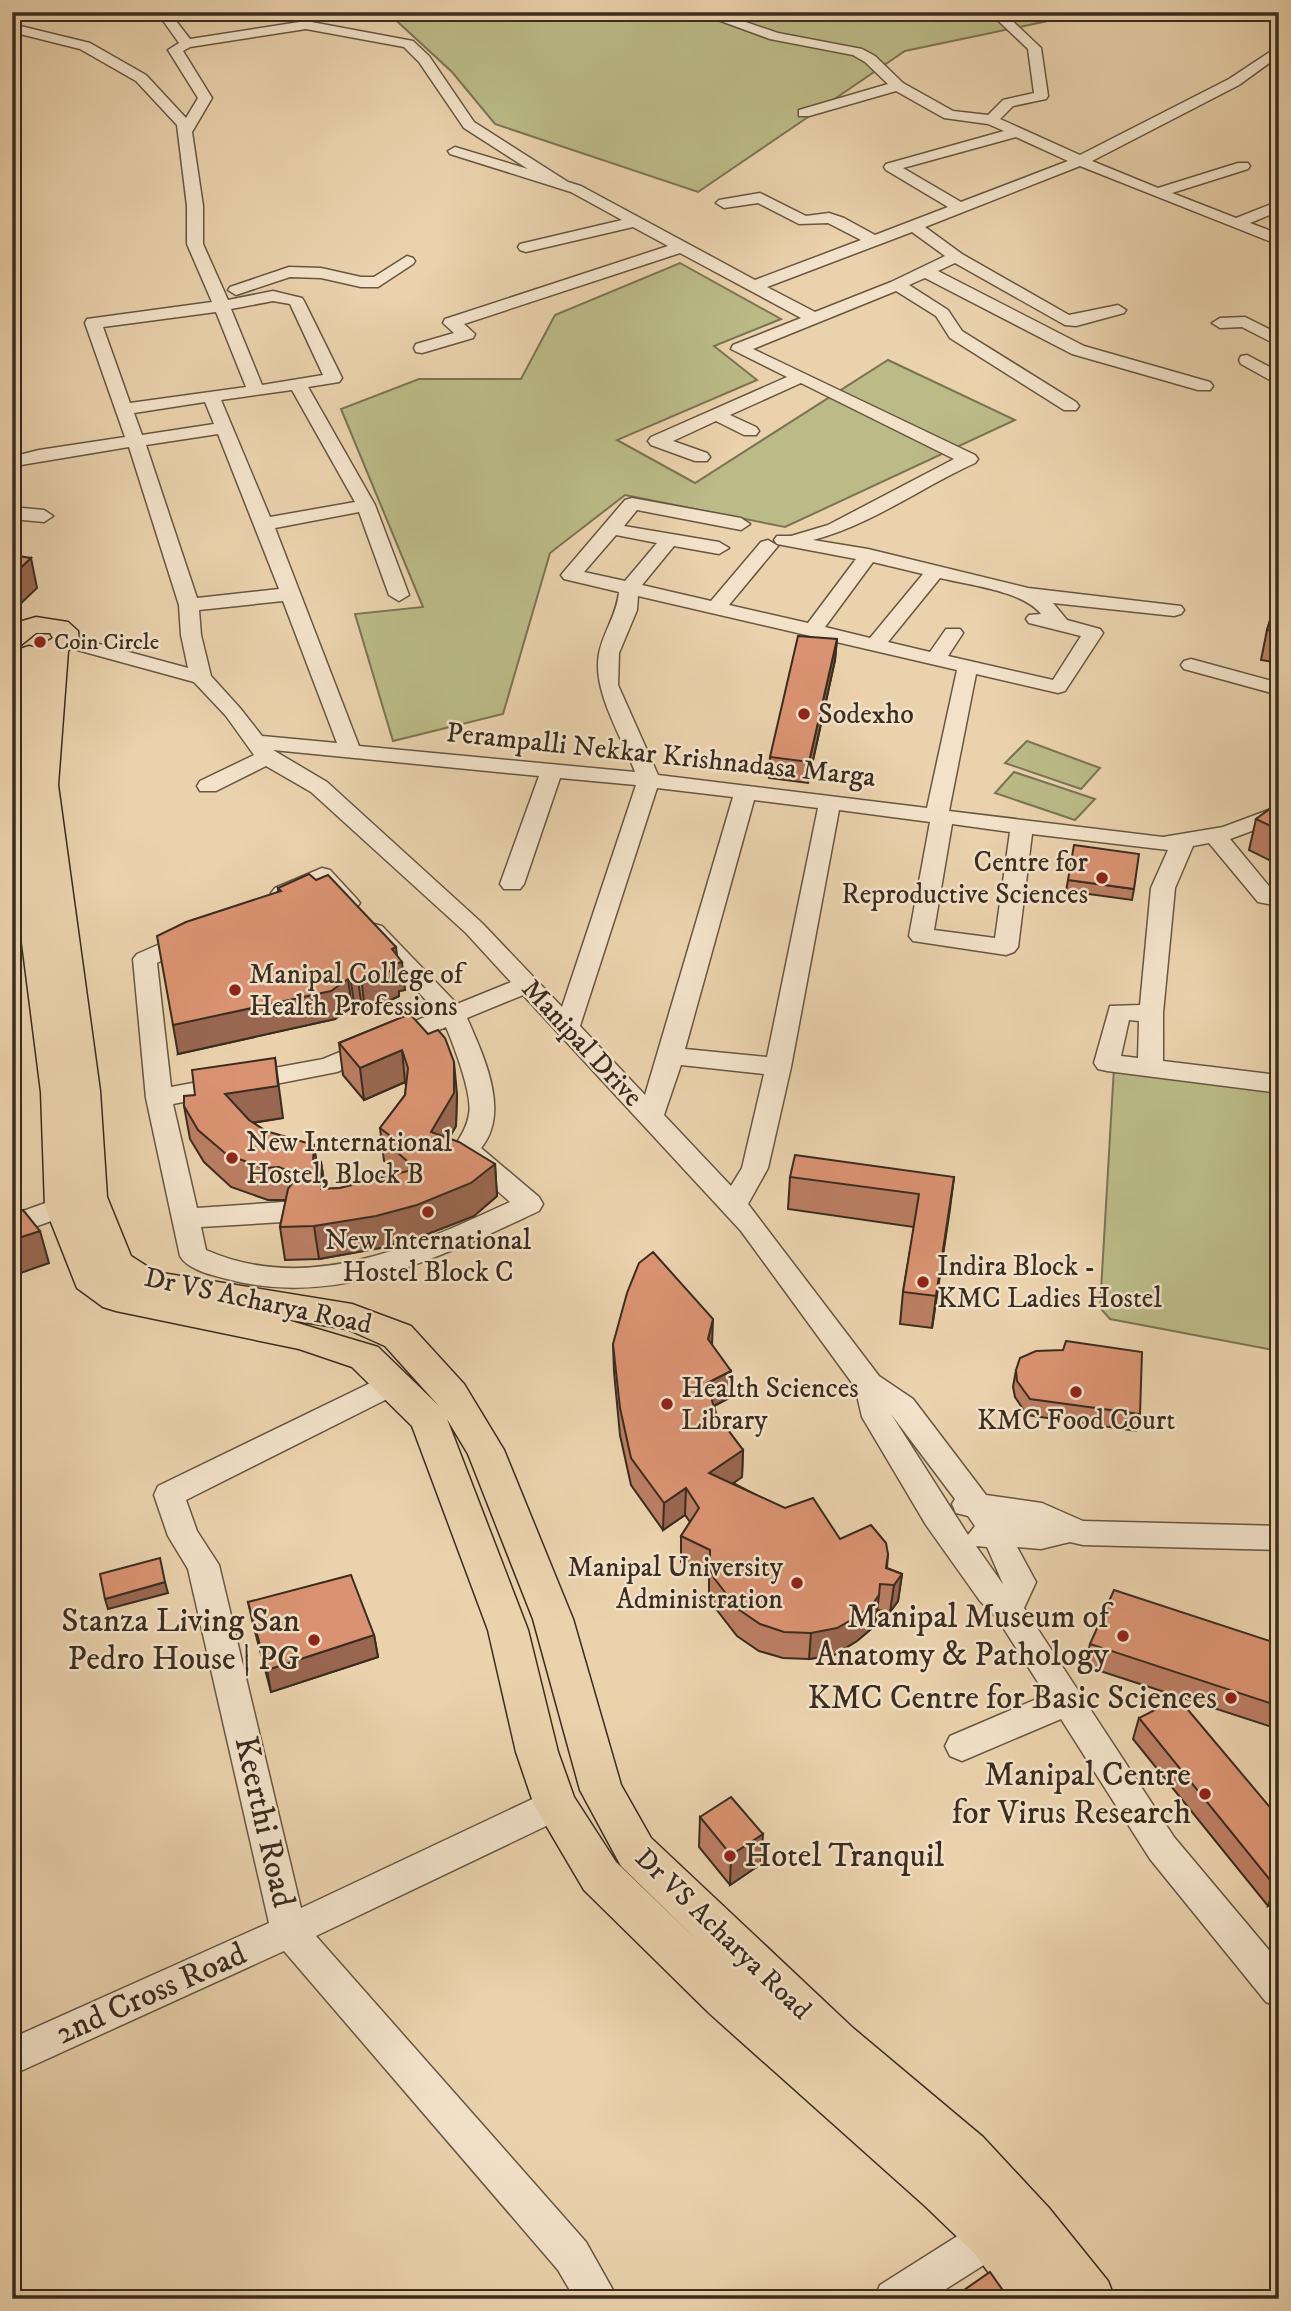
<svg xmlns="http://www.w3.org/2000/svg" width="1291" height="2311" viewBox="0 0 1291 2311" font-family="'IM FELL DW Pica',serif">
<rect width="100%" height="100%" fill="#ead2ac"/>
<filter id="stains"><feTurbulence type="fractalNoise" baseFrequency=".00286" numOctaves="4"/><feColorMatrix values="0 0 0 0 .2 0 0 0 0 .09 0 0 0 0 .02 0 0 0 .5 -.17"/></filter>
<radialGradient id="worn" r=".72"><stop offset=".6" stop-color="#630" stop-opacity="0"/><stop offset="1" stop-color="#630" stop-opacity=".3"/></radialGradient>
<g fill="#bbbb87" stroke="#7a7453" stroke-width="2">
<polygon points="387,12 1119,12 1062,18 905,51 698,192 495,124 452,72"/>
<polygon points="680,263 781,319 714,346 757,380 617,440 695,483 888,360 1015,420 785,527 625,495 550,553 503,714 393,741 355,614 423,607 341,409 419,379 521,379 555,315"/>
<polygon points="1027,741 1100,768 1081,789 1005,763"/>
<polygon points="1014,772 1095,799 1075,820 995,793"/>
<polygon points="1114,1067 1279,1086 1279,1351 1110,1319 1100,1308"/>
</g>
<g fill="none" stroke-linecap="round" stroke-linejoin="round">
<defs>
<g id="minor">
<path d="M160 12H185L173 17 190 39 306 21 413 41 429 56 474 122 568 182 581 186 755 280 861 240 828 223 799 224 758 203 724 208 716 203 719 200 760 193 806 216 829 213 844 218 875 235 948 207 886 170 884 167 886 164 1004 131 988 124 944 118 896 91 809 116H799V110L888 84 865 62 853 55 770 39 696 12H716L778 33 862 49 875 56 903 83 953 111 988 115 1003 100 1034 93 1028 49 989 12H1003L1041 48 1048 96 1046 99 1013 106 1000 119 1080 155 1229 79 1279 46V56L1239 85 1092 161 1158 188 1238 163H1248L1250 166 1248 169 1172 193 1236 218 1279 201V211L1250 223 1279 234V245L1080 166 925 227 962 254 1069 315 1118 305 1126 310 1124 313 1076 326 1065 325 955 263 938 271 1084 346 1210 382 1213 386 1210 390H1198L1072 354 925 278 909 285 948 310 962 331 1076 402 1079 406 1076 410H1064L950 338 936 316 896 291 753 349 975 455 978 459 975 463C922 487 869 526 813 540L868 549 1028 588 1181 606 1184 610 1181 614 1174 616 1053 603 1067 620 1100 629 1103 633 1065 691 1058 693 976 674 949 811 1163 837 1223 827 1279 806V821L1230 839 1273 891 1279 892V906L1258 902 1209 843 1193 846 1175 888 1163 1013V1061L1279 1075V1093L1107 1071 1098 1069 1094 1063 1110 1006 1140 1005 1151 888 1168 850 1032 834 1018 947 1014 952 1006 955 913 941 909 936 930 822 839 810 791 1067 768 1168 748 1204 879 1376 913 1399 986 1495 1042 1503 1083 1521 1279 1526V1550L1083 1545 1070 1542 1041 1549 1017 1547 1036 1582 1024 1608 1174 1837 1279 1962V2007L1266 2002 1150 1859 1061 1719 962 1761 950 1756 945 1746 950 1736 1046 1695 997 1618 980 1601 926 1525 862 1417 855 1387 741 1231 523 995 467 1018C483 1055 511 1112 481 1148L539 1197 543 1204 539 1211C442 1256 338 1309 227 1279 212 1275 188 1270 180 1256L146 1098 133 959 137 954 192 930 200 932 204 937 200 942 157 963 171 1087 323 1059 437 1012 366 936 362 931 366 926 374 924 382 926 457 1004 511 982 466 933 311 792 266 766 216 791H200L197 786 200 781 254 755 226 716 194 682 59 645 56 641 59 637 66 635 188 668 181 635 179 605 129 447 21 465 15 464 12 460 15 456 39 450 125 437 85 323 87 319 212 302 187 244V206L177 125 136 81 80 49 12 32V24L90 43 146 75 186 118 198 98 168 50 179 43 159 15ZM306 29 404 47 419 62 464 128 528 169 455 147 448 151 450 154 571 192 622 220 520 244 518 247 520 250 526 252 633 227 668 246 445 319 443 323 454 333 416 344 414 348 416 352 422 353 473 338 475 334 464 324 680 253 801 318 733 345 731 349 787 377 651 437 648 441 651 445 695 461H707L710 457 707 453 673 441 716 421 744 435H756L759 431 756 427 730 415 801 383 954 459 828 525 791 536H777L774 540 777 544 856 559 808 623 729 605 778 546 768 540 761 542 711 601 642 585 674 546 719 554 729 548 719 542 624 526 637 510 741 530 750 524 741 518 632 498 625 500 561 575 564 579 619 592C617 615 603 632 599 654 592 691 622 737 635 772L359 746 275 528 359 512 389 595 399 601 409 595 375 505 308 387 339 382 342 378 304 301 302 298 273 291 228 300 203 244V206L192 132 212 98 183 51 190 47ZM1016 137 1068 161 961 202 903 168ZM912 232 945 256 891 282 815 312 767 287ZM273 301 290 304 323 375 262 385 231 309ZM216 312 246 387 130 403 103 327ZM292 390 355 502 270 517 221 400ZM205 402 214 424 142 435 134 413ZM218 434 279 589 197 598 146 445ZM616 535 657 543 625 581 584 572ZM873 562 923 574 870 638 825 627ZM940 578C969 585 1023 591 1041 614L1029 615 1026 619 1029 623 1081 636 1053 680 948 656 963 633 960 629H946L930 652 888 642ZM638 596 957 670 927 808 658 775 618 685 619 653 637 610ZM283 601 337 743 262 736 240 708 211 676 201 635 199 610ZM273 750 539 776 500 884 504 889H520L524 884 560 778 636 785 562 1007 482 923 327 782ZM657 788 733 797 645 1095 580 1026ZM754 800 818 808 767 1057 685 1049ZM952 824 1010 832 995 938 934 930ZM1129 1020 1139 1021 1138 1058 1121 1056ZM446 1027C454 1046 473 1095 469 1114 467 1128 460 1137 453 1149L457 1155 510 1202C416 1245 310 1296 206 1250L201 1227 283 1222 293 1219 296 1212 293 1205 283 1202 197 1208 173 1104 337 1072ZM681 1065 764 1074 742 1168 731 1186 664 1115ZM891 1414 955 1499 952 1504 956 1513 968 1516 975 1526 968 1535ZM976 1546 987 1547 1003 1584 1002 1583Z"/>
<polygon points="407,256 413,258 415,261 413,264 378,287 361,287 321,278 290,277 236,295 228,290 230,287 289,267 321,268 361,277 374,277"/>
<polygon points="1245,317 1279,334 1279,346 1242,327 1220,328 1212,323 1220,318"/>
<polygon points="1247,355 1279,372 1279,385 1241,364 1239,360 1241,356"/>
<polygon points="12,507 44,510 53,516 44,522 12,519"/>
<polygon points="1191,659 1279,683 1279,695 1184,669 1181,665 1184,661"/>
<path d="M322 868 330 870 356 898 360 903 356 908C338 913 330 897 319 885L291 898H275L271 893 275 888Z"/>
<polygon points="62,1197 71,1200 75,1207 71,1214 12,1235 12,1215"/>
<polygon points="393,1372 403,1375 407,1383 403,1391 186,1500 197,1531 219,1565 301,1908 543,1794 555,1790 567,1794 572,1805 567,1816 316,1936 586,2242 618,2299 575,2299 558,2270 284,1951 12,2075 12,2038 269,1923 188,1569 168,1536 154,1495 158,1486"/>
<polygon points="992,2218 1006,2223 1011,2237 1006,2251 930,2299 874,2299 880,2285 978,2223"/>
</g>
<path id="major" d="M36 617 68 622 78 631 79 641 68 651 58 785 100 1091 107 1197 131 1256 156 1272 352 1304 411 1326 464 1384 504 1450 573 1619 621 1785 651 1838 853 2028 983 2137 1049 2208 1108 2281 1115 2299H1008L975 2254 925 2206 709 2013 584 1890 534 1805 516 1752 488 1630 412 1426 352 1367 299 1349 116 1311 103 1307 77 1288 45 1207 41 1092 12 864V704L16 654 20 649 29 646 37 648 53 638 50 633H36L21 645 12 648V624ZM284 1319 347 1329 385 1346 439 1406 378 1347ZM447 1419 468 1454 533 1619 580 1790 621 1866 698 1941 616 1862 574 1797 558 1752 528 1630Z"/>
</defs>
<use href="#minor" stroke="#665642" stroke-width="3"/>
<use href="#major" stroke="#3a2c1f" stroke-width="3"/>
<use href="#minor" fill="#f1e2c9" fill-rule="evenodd"/>
<use href="#major" fill="#ead2ac" fill-rule="evenodd"/>
</g>
<g fill="#bb7e62" stroke="#3a2c1f" stroke-width="2">
<polygon points="1279,592 1279,663 1261,660 1267,630"/>
<polygon points="837,639 835,660 808,783 769,778 770,757"/>
<polygon points="1279,802 1279,865 1249,850 1256,819"/>
<polygon points="1068,880 1134,889 1132,900 1066,891"/>
<polygon points="278,888 397,956 405,990 399,991 399,996 365,1012 362,1008 355,1010 352,1007 335,1019 178,1054 278,891"/>
<polygon points="410,1014 457,1094 456,1126 449,1138 495,1164 497,1196 474,1216 420,1237 380,1248 319,1259 285,1260 280,1227 286,1200 268,1200 231,1187 204,1162 190,1139 184,1106 283,1118 253,1123 317,1163 321,1162 325,1189 340,1188 393,1175 392,1167 384,1161 380,1128 405,1095 406,1086 405,1082 364,1100 343,1075 339,1043"/>
<polygon points="790,1177 954,1177 932,1328 900,1324 903,1292 914,1227 788,1209"/>
<polygon points="613,1344 712,1345 729,1398 714,1406 716,1414 743,1450 742,1477 733,1483 840,1539 888,1554 887,1568 902,1574 898,1601 890,1612 877,1610 876,1621 871,1629 857,1641 834,1655 809,1659 783,1658 759,1651 737,1636 713,1605 709,1595 709,1577 681,1562 681,1536 690,1522 685,1515 663,1530 631,1485 620,1435 614,1372"/>
<polygon points="1016,1370 1140,1414 1136,1431 1027,1415 1015,1397 1013,1387"/>
<polygon points="248,1602 374,1635 378,1657 271,1692 253,1624"/>
<polygon points="1090,1644 1279,1644 1279,1738 1275,1728 1085,1666"/>
<polygon points="1139,1718 1279,1818 1279,1900 1268,1906 1133,1739"/>
<polygon points="700,1817 761,1864 730,1885 699,1847"/>
</g>
<g fill="#996750" stroke="#3a2c1f" stroke-width="2">
<polygon points="31,558 37,588 13,611 12,605 12,576"/>
<polygon points="837,639 835,660 808,783 809,762"/>
<polygon points="396,947 398,963 402,962 405,990 399,991 399,996 365,1012 362,984 392,949"/>
<polygon points="348,979 352,1007 335,1019 178,1054 173,1025"/>
<polygon points="358,980 362,1008 355,1010 351,982"/>
<polygon points="402,1050 405,1082 364,1100 360,1068"/>
<polygon points="275,1058 283,1118 230,1126 225,1094"/>
<polygon points="454,1062 457,1094 456,1126 434,1164 431,1132"/>
<polygon points="314,1145 319,1177 313,1163"/>
<polygon points="321,1162 326,1195 321,1189"/>
<polygon points="495,1164 497,1196 474,1216 420,1237 380,1248 319,1259 314,1226"/>
<polygon points="954,1177 950,1209 932,1328 936,1296"/>
<polygon points="40,1231 49,1263 12,1276 12,1240"/>
<polygon points="713,1319 712,1346 708,1339"/>
<polygon points="731,1371 729,1398 706,1410 707,1383"/>
<polygon points="743,1450 742,1477 709,1500 709,1473"/>
<polygon points="686,1488 685,1515 663,1530 664,1503"/>
<polygon points="902,1574 898,1601 890,1612 894,1585"/>
<polygon points="165,1582 168,1593 108,1609 105,1599"/>
<polygon points="879,1595 876,1621 871,1629 857,1641 834,1655 809,1659 811,1633"/>
<polygon points="374,1635 378,1657 271,1692 267,1670"/>
<polygon points="763,1834 761,1864 730,1885 731,1855"/>
<polygon points="1279,1884 1279,1900 1268,1906 1275,1886"/>
</g>
<g fill="#da9372" stroke="#3a2c1f" stroke-width="2">
<polygon points="12,555 31,558 12,576"/>
<polygon points="1279,592 1279,632 1267,630"/>
<polygon points="798,636 837,639 809,762 770,757"/>
<polygon points="1279,802 1279,830 1256,819"/>
<polygon points="1074,845 1139,854 1134,889 1068,880"/>
<polygon points="309,874 316,880 328,875 396,947 392,949 402,962 393,964 397,968 362,984 358,980 351,982 348,979 331,991 173,1025 157,936 186,922 281,891 278,888"/>
<polygon points="410,1014 428,1034 438,1030 445,1038 454,1062 454,1093 431,1132 459,1142 495,1164 471,1183 417,1205 376,1216 314,1226 280,1227 288,1189 294,1181 291,1172 279,1167 263,1168 226,1154 198,1130 184,1106 184,1096 195,1095 192,1070 275,1058 278,1086 225,1094 249,1120 266,1131 314,1145 313,1163 321,1162 321,1189 340,1188 416,1169 389,1145 397,1141 380,1128 405,1095 408,1068 402,1050 360,1068 339,1043"/>
<polygon points="795,1155 954,1177 936,1296 903,1292 919,1194 790,1177"/>
<polygon points="23,1210 40,1231 12,1240 12,1214"/>
<polygon points="653,1252 713,1319 708,1339 731,1371 707,1383 716,1414 743,1450 709,1473 785,1508 813,1498 840,1539 871,1525 886,1543 888,1554 886,1568 902,1574 894,1585 880,1584 879,1595 874,1602 860,1615 837,1628 811,1633 784,1632 760,1624 738,1609 714,1578 710,1568 710,1550 681,1536 699,1508 686,1488 664,1503 631,1458 620,1408 613,1344 627,1293 639,1263"/>
<polygon points="1066,1341 1142,1352 1140,1414 1030,1399 1017,1381 1016,1370 1020,1358 1036,1351 1063,1350"/>
<polygon points="160,1558 165,1582 105,1599 100,1574"/>
<polygon points="351,1575 374,1635 267,1670 248,1602"/>
<polygon points="1114,1590 1279,1644 1279,1706 1090,1644"/>
<polygon points="1178,1698 1279,1818 1279,1884 1275,1886 1139,1718"/>
<polygon points="731,1797 763,1834 731,1855 700,1817"/>
<polygon points="990,2272 1009,2299 951,2299"/>
</g>
<g fill="#8f2418" stroke="#f1e2c9" stroke-width="2.5">
<circle cx="40" cy="642" r="7"/>
<circle cx="804" cy="714" r="7"/>
<circle cx="1102" cy="878" r="7"/>
<circle cx="235" cy="990" r="7"/>
<circle cx="232" cy="1158" r="7"/>
<circle cx="428" cy="1212" r="7"/>
<circle cx="923" cy="1282" r="7"/>
<circle cx="1076" cy="1392" r="7"/>
<circle cx="667" cy="1404" r="7"/>
<circle cx="797" cy="1583" r="7"/>
<circle cx="1123" cy="1636" r="7"/>
<circle cx="314" cy="1640" r="7"/>
<circle cx="1231" cy="1698" r="7"/>
<circle cx="1205" cy="1794" r="7"/>
<circle cx="730" cy="1856" r="7"/>
</g>
<g text-anchor="middle" dominant-baseline="central" stroke-width="5" stroke-linejoin="round" paint-order="stroke">
<g font-size="23" fill="#3a2c1f" stroke="#f1e2c9" text-anchor="start">
<text x="54" y="642">Coin Circle</text>
</g>
<g font-size="28" fill="#3a2c1f" stroke="#f1e2c9" text-anchor="start">
<text x="818" y="714">Sodexho</text>
<text x="1088" y="862" text-anchor="end">Centre for<tspan x="1088" dy="32">Reproductive Sciences</tspan></text>
<text x="249" y="974">Manipal College of<tspan x="249" dy="32">Health Professions</tspan></text>
<text x="246" y="1142">New International<tspan x="246" dy="32">Hostel, Block B</tspan></text>
<text x="428" y="1240" text-anchor="middle">New International<tspan x="428" dy="32">Hostel Block C</tspan></text>
<text x="937" y="1266">Indira Block -<tspan x="937" dy="32">KMC Ladies Hostel</tspan></text>
<text x="681" y="1388">Health Sciences<tspan x="681" dy="32">Library</tspan></text>
<text x="1076" y="1420" text-anchor="middle">KMC Food Court</text>
<text x="783" y="1567" text-anchor="end">Manipal University<tspan x="783" dy="32">Administration</tspan></text>
</g>
<g font-size="28" fill="#3a2c1f" stroke="#f1e2c9">
<text transform="translate(661 755) rotate(6)">Perampalli Nekkar Krishnadasa Marga</text>
<text transform="translate(582 1043) rotate(47)">Manipal Drive</text>
<text transform="translate(258 1301) rotate(12)">Dr VS Acharya Road</text>
<text transform="translate(723 1934) rotate(44)">Dr VS Acharya Road</text>
</g>
<g font-size="33" fill="#3a2c1f" stroke="#f1e2c9" text-anchor="end">
<text x="1109" y="1617">Manipal Museum of<tspan x="1109" dy="38">Anatomy &amp; Pathology</tspan></text>
<text x="300" y="1621">Stanza Living San<tspan x="300" dy="38">Pedro House | PG</tspan></text>
<text x="1217" y="1698">KMC Centre for Basic Sciences</text>
<text x="1191" y="1775">Manipal Centre<tspan x="1191" dy="38">for Virus Research</tspan></text>
<text x="744" y="1856" text-anchor="start">Hotel Tranquil</text>
</g>
<g font-size="33" fill="#3a2c1f" stroke="#f1e2c9">
<text transform="translate(264 1822) rotate(77)">Keerthi Road</text>
<text transform="translate(151 1994) rotate(-24)">2nd Cross Road</text>
</g>
</g>
<rect width="1291" height="2311" fill="none" stroke="#ead2ac" stroke-width="42"/>
<rect x="14" y="14" width="1263" height="2283" fill="none" stroke="#3a2c1f" stroke-width="3.5"/>
<rect x="21" y="21" width="1249" height="2269" fill="none" stroke="#3a2c1f" stroke-width="2"/>
<rect width="100%" height="100%" filter="url(#stains)"/>
<rect width="100%" height="100%" fill="url(#worn)"/>
</svg>
